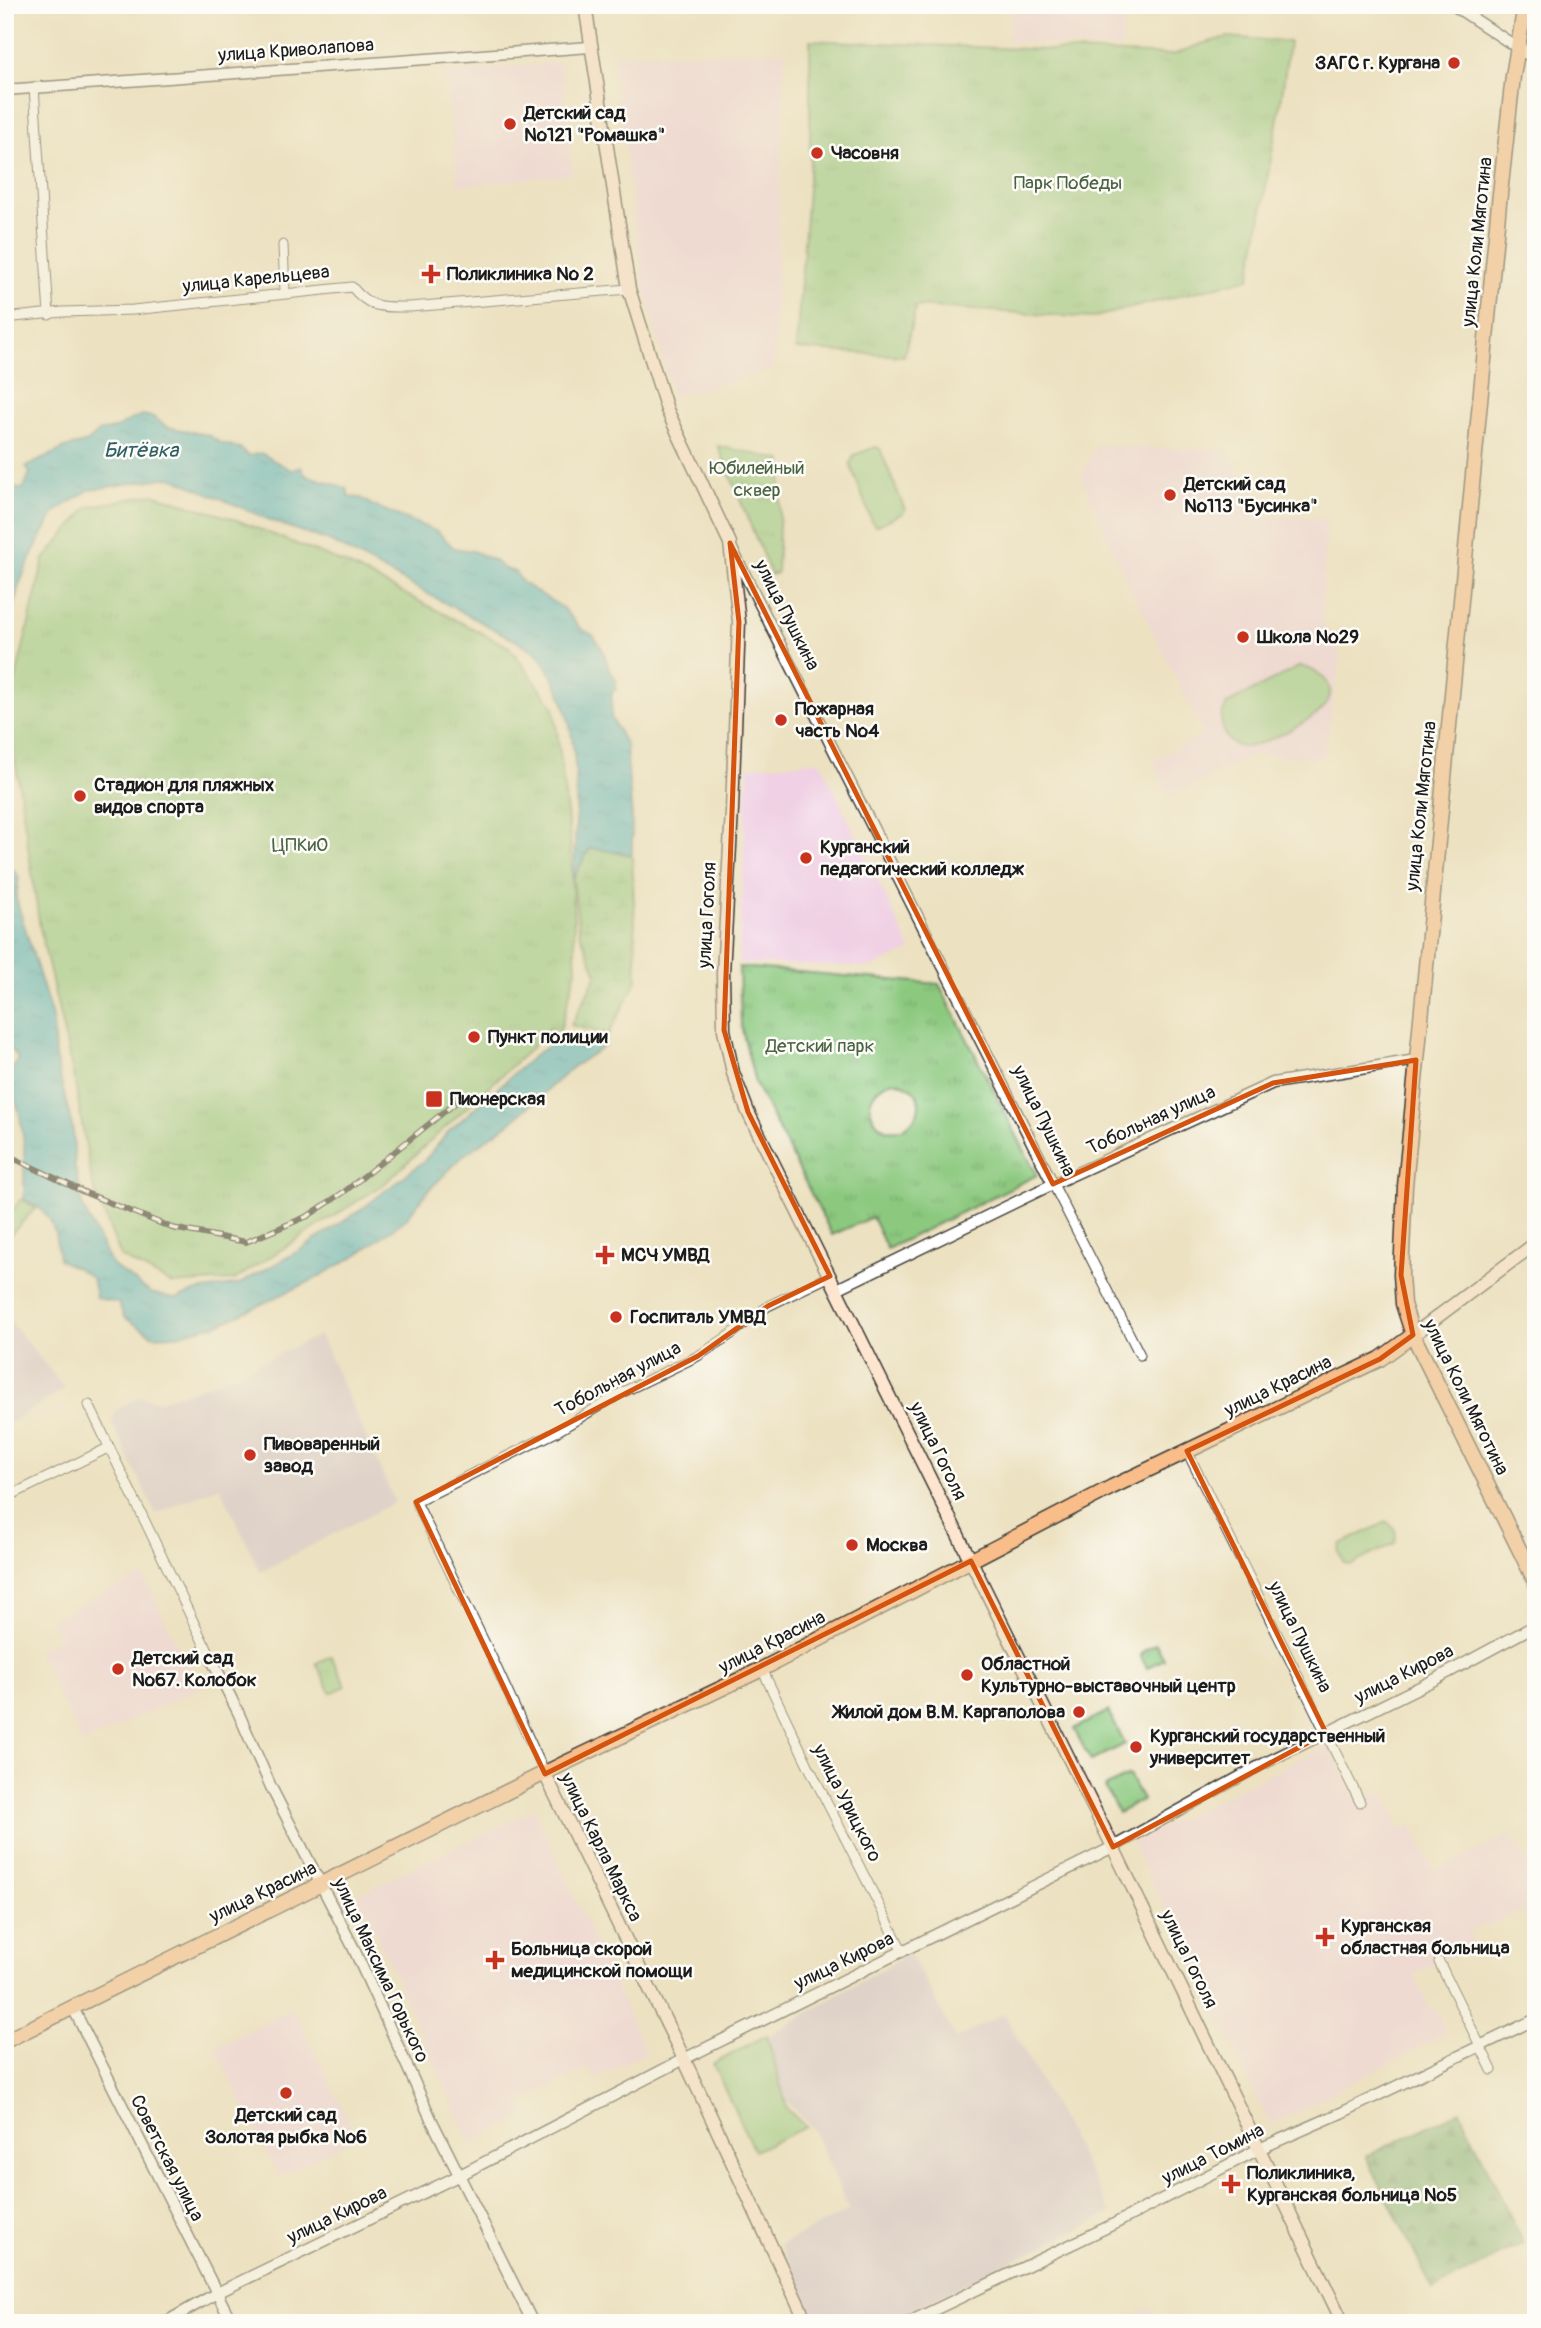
<svg xmlns="http://www.w3.org/2000/svg" width="1541" height="2328" viewBox="0 0 1541 2328" font-family="Pangolin,sans-serif">
<defs>
<pattern id="forest-firs" width="22" height="20" patternUnits="userSpaceOnUse" patternTransform="scale(1.75)"><rect width="22" height="20" fill="#71ad6e"/><path d="M5 1l3.5 6h-7zM16 11l3.5 6h-7z" fill="#5c8c5a"/></pattern>
<pattern id="wetland-marsh" width="20" height="14" patternUnits="userSpaceOnUse" patternTransform="scale(1.75)"><rect width="20" height="14" fill="#8cc97f"/><path d="M1 5h8M5 5V1M11 12h8M15 12V8" fill="none" stroke="#78ac6d"/></pattern>
<pattern id="park-tufts" width="24" height="20" patternUnits="userSpaceOnUse" patternTransform="scale(1.75)"><rect width="24" height="20" fill="#8cc97f"/><path d="M3 7l-1-3M5 7V3M7 7l1-3M15 17l-1-3M17 17v-4M19 17l1-3" fill="none" stroke="#78ac6d"/></pattern>
<pattern id="water-ripples" width="26" height="14" patternUnits="userSpaceOnUse" patternTransform="scale(1.75)"><rect width="26" height="14" fill="#44b0c2"/><path d="M2 4q2-2 4 0t4 0M15 11q2-2 4 0t4 0" fill="none" stroke="#388e9d"/></pattern>
</defs>
<rect width="100%" height="100%" fill="#fdfcf7"/>
<filter id="ink" filterUnits="userSpaceOnUse"><feTurbulence type="fractalNoise" baseFrequency=".0143" numOctaves="2"/><feDisplacementMap in="SourceGraphic" scale="14" xChannelSelector="R" yChannelSelector="G"/><feConvolveMatrix kernelMatrix="1 2 1 2 8 2 1 2 1" color-interpolation-filters="sRGB"/></filter>
<filter id="wash" filterUnits="userSpaceOnUse"><feTurbulence type="fractalNoise" baseFrequency=".00686" numOctaves="4" result="noise"/><feDisplacementMap in="SourceGraphic" scale="28" xChannelSelector="R" yChannelSelector="G"/><feGaussianBlur stdDeviation="1.57" result="paint"/><feColorMatrix in="noise" values="0 0 0 0 0 0 0 0 0 0 0 0 0 0 0 0 0 1.4 0 .05"/><feComposite in="paint" operator="in"/></filter>
<g filter="url(#wash)">
<rect width="100%" height="100%" fill="#ece1c1"/>
<g fill="#f0d0e4">
<polygon points="1011,5 1124,5 1122,49 1009,41"/>
<polygon points="785,51 773,369 673,396 644,287 612,55"/>
<polygon points="561,62 572,174 458,186 447,74"/>
<polygon points="1096,446 1226,451 1262,514 1327,520 1321,618 1341,657 1323,758 1253,755 1169,796 1153,761 1204,734 1127,581 1081,476"/>
<polygon points="820,761 911,950 871,967 739,963 748,767"/>
<polygon points="143,1575 199,1688 83,1744 37,1650 59,1639 50,1620"/>
<polygon points="1329,1745 1358,1804 1383,1791 1402,1830 1412,1826 1434,1871 1512,1834 1536,1883 1536,1915 1527,1920 1522,1910 1488,1926 1481,1925 1469,1931 1474,1944 1414,1974 1430,2010 1435,2008 1447,2033 1271,2125 1132,1842"/>
<polygon points="534,1809 646,2053 595,2078 589,2067 519,2102 525,2115 471,2143 358,1895"/>
<polygon points="293,2009 357,2137 279,2176 215,2048"/>
<polygon points="1149,2308 1156,2323 1117,2323"/>
</g>
<g fill="#cebed1">
<polygon points="5,1315 65,1389 5,1426"/>
<polygon points="320,1335 395,1502 260,1572 220,1486 156,1514 112,1423 116,1410 140,1397 160,1401 219,1381"/>
<polygon points="910,1953 956,2039 1004,2013 1111,2213 885,2323 818,2323 780,2245 849,2210 813,2128 785,2100 768,2036"/>
</g>
<g fill="#8cc97f" stroke="#54724e" stroke-width="2">
<polygon points="876,447 880,449 905,510 903,513 876,526 873,524 850,464 854,455"/>
<path d="M1300 666C1319 670 1341 686 1324 707 1314 720 1257 749 1241 747 1235 746 1228 741 1225 735 1219 723 1221 715 1227 704Z"/>
<path d="M1386 1522C1396 1527 1397 1532 1395 1543L1351 1565 1344 1563 1338 1551 1341 1544Z"/>
<polygon points="1108,1711 1125,1744 1091,1761 1074,1729"/>
<polygon points="1129,1775 1142,1800 1118,1813 1105,1787"/>
<polygon points="767,2035 787,2109 806,2127 754,2151 713,2064"/>
</g>
<polygon fill="url(#forest-firs)" stroke="#466445" stroke-width="2" points="1460,2111 1523,2243 1433,2290 1366,2156"/>
<g fill="url(#wetland-marsh)" stroke="#54724e" stroke-width="2">
<polygon points="590,848 632,855 637,980 608,1035 571,1025 597,974 579,931 573,879"/>
<polygon points="21,1199 36,1208 5,1240 5,1221"/>
</g>
<g fill="url(#park-tufts)" stroke="#54724e" stroke-width="2" fill-rule="evenodd">
<polygon points="1228,37 1289,42 1282,95 1250,278 1091,318 916,306 904,356 796,349 810,162 810,40 1173,55 1201,44"/>
<polygon points="718,446 782,460 777,573 771,575"/>
<polygon points="153,494 237,520 348,565 509,647 554,707 570,837 576,970 560,1031 549,1028 530,1049 384,1184 234,1280 172,1284 121,1257 92,1183 75,1083 40,928 8,711 44,559 88,507"/>
<path d="M739 967 939 984 1037 1175 887 1249 872 1217 832 1235 755 1083 741 1025ZM894 1081C951 1094 896 1158 873 1117 864 1100 878 1084 894 1081Z"/>
<polygon points="1156,1644 1164,1659 1147,1668 1141,1657 1142,1652"/>
<polygon points="331,1656 346,1686 331,1693 316,1663"/>
</g>
<g fill="url(#water-ripples)" stroke="#30666f" stroke-width="2">
<path d="M142 415 153 417 167 427 208 435 221 443 240 448 248 456 261 453 291 470 301 467 305 475 347 488 349 497 361 498 372 505 438 532 454 548 473 551 494 560 503 568 515 572 523 583 563 608 581 629 593 635 603 650 609 669 616 679V689L612 692 611 717 626 745 632 818V855L590 848 573 879C577 807 586 708 535 651L329 541 279 524 171 477 89 490 55 512 34 550 19 585 5 645V490L10 488 23 489 30 473 26 467 65 448 88 442 100 431C119 431 124 421 142 415Z"/>
<path d="M5 848 9 865 19 877 16 898 53 1020 55 1056 73 1130 75 1167 83 1208 112 1265 151 1293 175 1299 197 1291 239 1284 300 1250 359 1211 424 1161 450 1130 537 1053 568 1035 604 1046 573 1067 511 1122 464 1155 428 1191 405 1220 357 1255 311 1281 219 1324 177 1335 153 1336 124 1317 118 1303 96 1298 92 1278 77 1268 59 1260C54 1227 56 1215 24 1199V1143L20 1116 9 1076 18 1058 5 1042 9 1013 5 1010Z"/>
</g>
</g>
<g filter="url(#ink)">
<g fill="none" stroke-linecap="round" stroke-linejoin="round">
<defs>
<g id="minor">
<polyline points="34,87 49,315"/>
<polyline points="283,245 285,293"/>
<path d="M5 318 63 312 133 310 352 287C371 310 383 307 410 307L629 289"/>
<polyline points="1053,1184 1140,1355"/>
<polyline points="89,1405 205,1646"/>
<polyline points="1187,1451 1360,1802"/>
<polyline points="5,1498 108,1448"/>
<polyline points="762,1669 808,1765 903,1952"/>
<polyline points="545,1774 493,1660 416,1502 556,1432 621,1393 698,1356 730,1335 768,1306 830,1276"/>
<polyline points="1439,1962 1492,2070"/>
</g>
<g id="tertiary">
<polyline points="1453,5 1518,48"/>
<polyline points="5,90 590,47"/>
<polyline points="732,549 1053,1184"/>
<polyline points="837,1289 1053,1184 1273,1083 1416,1060"/>
<polyline points="205,1646 238,1712 271,1787 353,1947 432,2121 533,2323"/>
<polyline points="73,2008 232,2323"/>
<polyline points="164,2323 217,2293 460,2175 684,2059 1113,1847 1263,1764 1434,1680 1536,1625"/>
<polyline points="907,2323 1116,2223 1259,2149 1341,2113 1536,2019"/>
</g>
<g id="secondary">
<polyline points="585,5 629,289 667,410 730,543 739,622 732,810 723,973 724,1030 733,1073 748,1112 1113,1847 1343,2323"/>
<polyline points="1518,48 1536,58"/>
<polyline points="1413,1335 1536,1243"/>
<polyline points="545,1774 684,2059 807,2323"/>
</g>
<g id="primary">
<polyline points="1525,5 1513,76 1499,203 1405,1186 1401,1275 1403,1304 1413,1335 1536,1583"/>
<polyline points="5,2041 563,1764 762,1669 1112,1487 1380,1359 1413,1335"/>
</g>
</defs>
<use href="#minor" stroke="#3b3a35" stroke-width="11"/>
<use href="#tertiary" stroke="#3b3a35" stroke-width="13"/>
<use href="#secondary" stroke="#3b3a35" stroke-width="15"/>
<use href="#primary" stroke="#3b3a35" stroke-width="17"/>
<use href="#minor" stroke="#fff" stroke-width="9"/>
<use href="#tertiary" stroke="#fff" stroke-width="10"/>
<use href="#secondary" stroke="#fde5d0" stroke-width="12"/>
<use href="#primary" stroke="#f9bd89" stroke-width="14"/>
<defs>
<polyline id="rail" points="5,1154 86,1193 172,1228 246,1242 308,1216 344,1192 464,1096"/>
</defs>
<use href="#rail" stroke="#1c1c1c" stroke-width="6"/>
<use href="#rail" stroke="#fdfcf7" stroke-width="3.5" stroke-dasharray="10" stroke-linecap="butt"/>
</g>
</g>
<path d="M0 0H1541V2328H0ZM730 543 1053 1184 1273 1083 1416 1060 1401 1275 1413 1335 1380 1359 1187 1451 1326 1733 1113 1847 971 1561 545 1774 416 1502 698 1356 768 1306 830 1276 748 1112 724 1030 739 622Z" fill="#ece1c1" fill-opacity=".55" fill-rule="evenodd"/>
<path fill="none" stroke="#d4530e" stroke-width="5" stroke-linejoin="round" d="M730 543 1053 1184 1273 1083 1416 1060 1401 1275 1413 1335 1380 1359 1187 1451 1326 1733 1113 1847 971 1561 545 1774 416 1502 698 1356 768 1306 830 1276 748 1112 724 1030 739 622Z"/>
<g fill="#c8321e" stroke="#fdfcf7" stroke-width="2.5">
<circle cx="1454" cy="63" r="7"/>
<circle cx="510" cy="124" r="7"/>
<circle cx="817" cy="153" r="7"/>
<path d="M427.5 263.5h7v7h7v7h-7v7h-7v-7h-7v-7h7z"/>
<circle cx="1170" cy="495" r="7"/>
<circle cx="1243" cy="637" r="7"/>
<circle cx="781" cy="720" r="7"/>
<circle cx="80" cy="796" r="7"/>
<circle cx="806" cy="858" r="7"/>
<circle cx="474" cy="1037" r="7"/>
<rect x="425" y="1090" width="18" height="18" rx="3.5"/>
<path d="M601.5 1244.5h7v7h7v7h-7v7h-7v-7h-7v-7h7z"/>
<circle cx="616" cy="1317" r="7"/>
<circle cx="250" cy="1455" r="7"/>
<circle cx="852" cy="1545" r="7"/>
<circle cx="118" cy="1669" r="7"/>
<circle cx="967" cy="1675" r="7"/>
<circle cx="1079" cy="1712" r="7"/>
<circle cx="1136" cy="1747" r="7"/>
<path d="M1321.5 1926.5h7v7h7v7h-7v7h-7v-7h-7v-7h7z"/>
<path d="M491.5 1949.5h7v7h7v7h-7v7h-7v-7h-7v-7h7z"/>
<circle cx="286" cy="2093" r="7"/>
<path d="M1227.5 2173.5h7v7h7v7h-7v7h-7v-7h-7v-7h7z"/>
</g>
<g text-anchor="middle" dominant-baseline="central" stroke-width="5" stroke-linejoin="round" paint-order="stroke">
<g font-size="19" fill="#1c1c1c" stroke="#fdfcf7">
<text transform="translate(296 50) rotate(-4)">улица Криволапова</text>
<text transform="translate(1477 242) rotate(-84)">улица Коли Мяготина</text>
<text transform="translate(256 279) rotate(-6)">улица Карельцева</text>
<text transform="translate(787 615) rotate(63)">улица Пушкина</text>
<text transform="translate(1421 806) rotate(-84)">улица Коли Мяготина</text>
<text transform="translate(707 915) rotate(-87)">улица Гоголя</text>
<text transform="translate(1151 1120) rotate(-25)">Тобольная улица</text>
<text transform="translate(1044 1121) rotate(64)">улица Пушкина</text>
<text transform="translate(618 1379) rotate(-28)">Тобольная улица</text>
<text transform="translate(1278 1386) rotate(-26)">улица Красина</text>
<text transform="translate(1466 1397) rotate(64)">улица Коли Мяготина</text>
<text transform="translate(938 1451) rotate(64)">улица Гоголя</text>
<text transform="translate(1300 1637) rotate(64)">улица Пушкина</text>
<text transform="translate(772 1642) rotate(-27)">улица Красина</text>
<text transform="translate(1404 1674) rotate(-27)">улица Кирова</text>
<text transform="translate(847 1803) rotate(63)">улица Урицкого</text>
<text transform="translate(601 1847) rotate(64)">улица Карла Маркса</text>
<text transform="translate(263 1892) rotate(-26)">улица Красина</text>
<text transform="translate(1189 1959) rotate(64)">улица Гоголя</text>
<text transform="translate(844 1961) rotate(-26)">улица Кирова</text>
<text transform="translate(381 1970) rotate(65)">улица Максима Горького</text>
<text transform="translate(1213 2154) rotate(-27)">улица Томина</text>
<text transform="translate(167 2158) rotate(63)">Советская улица</text>
<text transform="translate(337 2215) rotate(-26)">улица Кирова</text>
</g>
<g font-size="19" font-weight="bold" fill="#1c1c1c" stroke="#fdfcf7" text-anchor="start">
<text x="1440" y="63" text-anchor="end">ЗАГС г. Кургана</text>
<text x="524" y="113">Детский сад<tspan x="524" dy="22">№121 "Ромашка"</tspan></text>
<text x="831" y="153">Часовня</text>
<text x="447" y="274">Поликлиника № 2</text>
<text x="1184" y="484">Детский сад<tspan x="1184" dy="22">№113 "Бусинка"</tspan></text>
<text x="1257" y="637">Школа №29</text>
<text x="795" y="709">Пожарная<tspan x="795" dy="22">часть №4</tspan></text>
<text x="94" y="785">Стадион для пляжных<tspan x="94" dy="22">видов спорта</tspan></text>
<text x="820" y="847">Курганский<tspan x="820" dy="22">педагогический колледж</tspan></text>
<text x="488" y="1037">Пункт полиции</text>
<text x="450" y="1099">Пионерская</text>
<text x="621" y="1255">МСЧ УМВД</text>
<text x="630" y="1317">Госпиталь УМВД</text>
<text x="264" y="1444">Пивоваренный<tspan x="264" dy="22">завод</tspan></text>
<text x="866" y="1545">Москва</text>
<text x="132" y="1658">Детский сад<tspan x="132" dy="22">№67. Колобок</tspan></text>
<text x="981" y="1664">Областной<tspan x="981" dy="22">Культурно-выставочный центр</tspan></text>
<text x="1065" y="1712" text-anchor="end">Жилой дом В.М. Каргаполова</text>
<text x="1150" y="1736">Курганский государственный<tspan x="1150" dy="22">университет</tspan></text>
<text x="1341" y="1926">Курганская<tspan x="1341" dy="22">областная больница</tspan></text>
<text x="511" y="1949">Больница скорой<tspan x="511" dy="22">медицинской помощи</tspan></text>
<text x="286" y="2115" text-anchor="middle">Детский сад<tspan x="286" dy="22">Золотая рыбка №6</tspan></text>
<text x="1247" y="2173">Поликлиника,<tspan x="1247" dy="22">Курганская больница №5</tspan></text>
</g>
<g font-size="19" fill="#496144" stroke="#fdfcf7">
<text x="1068" y="183">Парк Победы</text>
<text x="757" y="468">Юбилейный<tspan x="757" dy="22">сквер</tspan></text>
<text x="300" y="845">ЦПКиО</text>
<text x="820" y="1046">Детский парк</text>
</g>
<g font-size="21" font-style="italic" fill="#2e5f67" stroke="#fdfcf7">
<text x="141" y="450">Битёвка</text>
</g>
</g>
<rect width="1541" height="2328" fill="none" stroke="#fdfcf7" stroke-width="28"/>
</svg>
